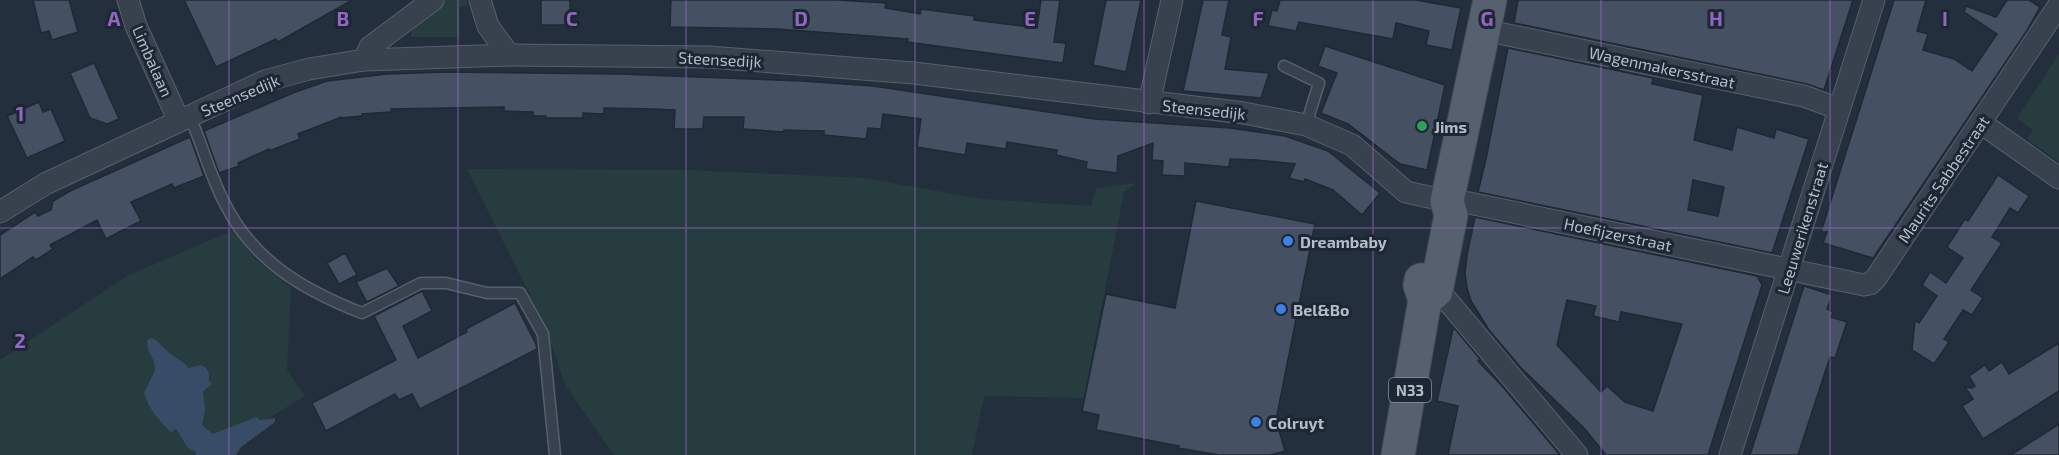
<svg xmlns="http://www.w3.org/2000/svg" width="2059" height="455" viewBox="0 0 2059 455" font-family="'Exo 2',sans-serif">
<rect width="100%" height="100%" fill="#242f3e"/>
<g fill="#263c3f">
<path d="M446 0H467V7H459L460 37H411C410 20 434 9 446 0Z"/>
<polygon points="2059,54 2059,162 2027,139 2033,130 2017,118"/>
<polygon points="467,169 689,170 864,178 982,199 1091,206 1096,188 1137,183 1124,192 1084,398 984,396 972,455 614,455 565,385 545,325"/>
<polygon points="236,229 254,258 291,288 287,370 305,396 209,455 0,455 0,360 127,276"/>
</g>
<path fill="#394c67" d="M152 338C159 341 160 345 166 350 173 357 182 360 189 368L201 365C209 369 209 372 209 381L212 384 203 391 205 410 202 425 213 434 256 417 260 420 275 418V422L241 447 236 455H196V452L188 448 176 429 171 432C158 420 149 409 144 393L155 370 154 361 148 350 147 340Z"/>
<g fill="#455162" stroke="#1f2835" stroke-width="1.5" fill-rule="evenodd">
<polygon points="33,0 69,0 78,32 52,40 49,31 41,33"/>
<polygon points="184,0 352,0 278,42 276,39 216,67"/>
<rect x="541" y="0" width="29" height="25"/>
<polygon points="671,0 838,0 886,3 885,8 920,14 921,9 974,16 974,20 1037,28 1041,0 1060,0 1054,42 1066,43 1063,63 907,42 908,39 778,29 670,27"/>
<polygon points="1106,0 1141,0 1126,72 1093,65"/>
<polygon points="1203,0 1229,0 1222,35 1231,37 1225,69 1269,73 1261,98 1183,91"/>
<polygon points="1280,0 1416,0 1461,8 1452,50 1426,45 1429,31 1396,23 1393,39 1299,22 1296,31 1268,26 1272,10 1277,11"/>
<polygon points="1518,0 1853,0 1824,90 1807,84 1514,23"/>
<polygon points="1894,0 1926,0 1917,31 1928,34 1923,50 1954,59 1972,71 1997,34 1964,12 1966,6 1996,17 2007,0 2029,0 2040,7 2026,32 1873,258 1823,243 1827,232 1821,232"/>
<polygon points="1325,46 1445,85 1427,170 1400,164 1348,124 1321,113 1337,73 1318,66"/>
<path d="M1508 48 1653 78 1652 84 1703 95 1694 140 1732 150 1737 127 1774 138 1776 129 1809 139 1772 253 1478 192 1486 159ZM1693 180 1724 187 1718 216 1688 210Z"/>
<polygon points="94,63 119,119 107,124 90,118 70,73"/>
<polygon points="446,72 619,74 802,81 873,86 1095,119 1230,128 1285,136 1328,151 1380,193 1362,215 1333,190 1305,179 1304,182 1289,178 1295,164 1257,160 1230,159 1229,167 1185,163 1185,176 1162,175 1163,161 1152,160 1153,143 1118,156 1117,173 1086,169 1087,162 1056,155 1057,150 1007,142 1006,149 967,143 965,155 917,147 921,119 883,114 881,129 868,128 866,139 824,135 824,131 784,130 784,132 743,129 744,117 704,117 703,129 674,129 675,110 652,109 604,108 604,114 583,113 583,118 546,118 546,116 533,116 533,112 504,111 504,107 391,109 391,112 362,114 362,116 341,118 341,117 298,134 300,139 269,151 269,149 238,163 239,166 219,173 204,131 293,93 327,81 387,74"/>
<polygon points="39,102 43,112 51,109 65,141 27,158 7,116"/>
<polygon points="190,137 204,176 174,188 172,184 131,202 141,221 119,232 106,239 97,220 50,245 53,249 36,260 33,257 0,279 0,235 35,212 38,216 51,210 53,201 70,191"/>
<polygon points="1998,175 2029,196 2018,213 2010,208 1992,237 2002,243 1971,290 1983,298 1972,315 1963,310 1944,339 1949,342 1934,364 1912,350 1915,320 1919,323 1937,296 1922,285 1930,272 1946,283 1963,258 1947,247 1965,219 1968,221"/>
<polygon points="1196,201 1315,224 1276,420 1285,451 1270,455 1219,455 1178,448 1179,446 1096,430 1099,415 1082,411 1106,294 1175,308"/>
<path d="M1475 217 1757 276 1762 285 1708 455H1606L1584 428 1522 369 1489 330 1471 301 1467 288 1465 274 1467 255ZM1567 300 1596 306 1593 316 1619 322 1621 312 1682 324 1653 411 1625 402 1607 386 1601 392 1557 345Z"/>
<polygon points="345,253 357,275 339,284 327,263"/>
<polygon points="387,268 399,286 367,302 356,282"/>
<polygon points="1804,286 1832,295 1827,309 1833,312 1831,317 1847,322 1835,358 1830,357 1798,455 1750,455"/>
<polygon points="422,291 432,311 403,326 418,358 467,332 466,329 515,303 536,344 537,349 420,409 412,394 399,400 395,394 326,431 312,403 396,360 374,316"/>
<polygon points="1453,329 1455,329 1480,359 1478,361 1502,386 1560,455 1448,455 1458,406 1437,401"/>
<polygon points="2059,343 2059,391 1983,439 1962,406 1973,399 1965,387 1972,388 1975,386 1969,376 1985,365 1989,371 2002,362 2009,374"/>
<polygon points="2059,424 2059,455 2011,455"/>
</g>
<g fill="none" stroke-linecap="round" stroke-linejoin="round">
<defs>
<g id="service">
<polyline points="1284,66 1319,83 1306,125"/>
<path d="M190 117C202 144 210 175 224 202 253 261 303 290 362 313L421 283H446L487 293H520L543 334 555 455"/>
</g>
<g id="minor">
<polyline points="128,0 136,26 179,121"/>
<polyline points="480,0 488,26 509,55"/>
<polyline points="1484,30 1804,96 1839,109"/>
<polyline points="364,60 370,47 433,0"/>
<polyline points="1149,103 1172,0"/>
<polyline points="1981,123 2059,178"/>
<polyline points="0,212 45,184 265,81 309,69 364,60 509,55 709,57 914,73 1244,113 1306,125 1352,145 1406,192 1447,201 1469,203 1864,285 1870,284 1876,278 2059,5"/>
<polyline points="1426,287 1436,291 1446,299 1577,455"/>
<polyline points="1730,455 1874,0"/>
</g>
<g id="primary">
<polyline points="1425,300 1436,291 1451,215 1447,201 1490,0"/>
<polyline points="1398,455 1425,300 1420,285 1421,280"/>
</g>
</defs>
<use href="#service" stroke="#565f6c" stroke-width="13"/>
<use href="#minor" stroke="#565f6c" stroke-width="23"/>
<use href="#primary" stroke="#414a57" stroke-width="35"/>
<use href="#service" stroke="#38414e" stroke-width="10"/>
<use href="#minor" stroke="#38414e" stroke-width="21"/>
<use href="#primary" stroke="#56606e" stroke-width="33"/>
</g>
<path fill="none" stroke="#9266c3" stroke-width="1.5" stroke-opacity="0.55" d="M229 0V455M458 0V455M686 0V455M915 0V455M1144 0V455M1373 0V455M1601 0V455M1830 0V455M0 228H2059"/>
<circle fill="#2e9e5b" stroke="#1d2633" stroke-width="2" cx="1422" cy="126" r="6"/>
<g fill="#3f7fe0" stroke="#1d2633" stroke-width="2">
<circle cx="1288" cy="241" r="6"/>
<circle cx="1281" cy="309" r="6"/>
<circle cx="1256" cy="422" r="6"/>
</g>
<g text-anchor="middle" dominant-baseline="central" stroke-width="6" stroke-linejoin="round" paint-order="stroke">
<rect fill="#1d2633" stroke="#878f9c" stroke-width="1.5" x="1389" y="378" width="42" height="24" rx="4.5"/>
<g font-size="15" font-weight="bold" fill="#b4bcc9">
<text x="1410" y="390">N33</text>
</g>
<g font-size="16" fill="#b4bcc9" stroke="#1d2633">
<text transform="translate(720 59) rotate(3)">Steensedijk</text>
<text transform="translate(153 61) rotate(66)">Limbalaan</text>
<text transform="translate(1662 67) rotate(12)">Wagenmakersstraat</text>
<text transform="translate(240 95) rotate(-23)">Steensedijk</text>
<text transform="translate(1204 109) rotate(6)">Steensedijk</text>
<text transform="translate(1943 179) rotate(-56)">Maurits Sabbestraat</text>
<text transform="translate(1802 228) rotate(-73)">Leeuwerikenstraat</text>
<text transform="translate(1618 234) rotate(12)">Hoefijzerstraat</text>
</g>
<g font-size="16" font-weight="bold" fill="#b4bcc9" stroke="#1d2633" text-anchor="start">
<text x="1434" y="126">Jims</text>
<text x="1300" y="241">Dreambaby</text>
<text x="1293" y="309">Bel&amp;Bo</text>
<text x="1268" y="422">Colruyt</text>
</g>
</g>
<g font-size="20" text-anchor="middle" font-weight="bold" fill="#9266c3" stroke="#1d2633" stroke-width="6" stroke-linejoin="round" paint-order="stroke">
<text x="114" y="26">A</text>
<text x="343" y="26">B</text>
<text x="572" y="26">C</text>
<text x="801" y="26">D</text>
<text x="1030" y="26">E</text>
<text x="1258" y="26">F</text>
<text x="1487" y="26">G</text>
<text x="1716" y="26">H</text>
<text x="1945" y="26">I</text>
<text x="20" y="121">1</text>
<text x="20" y="348">2</text>
</g>
</svg>
